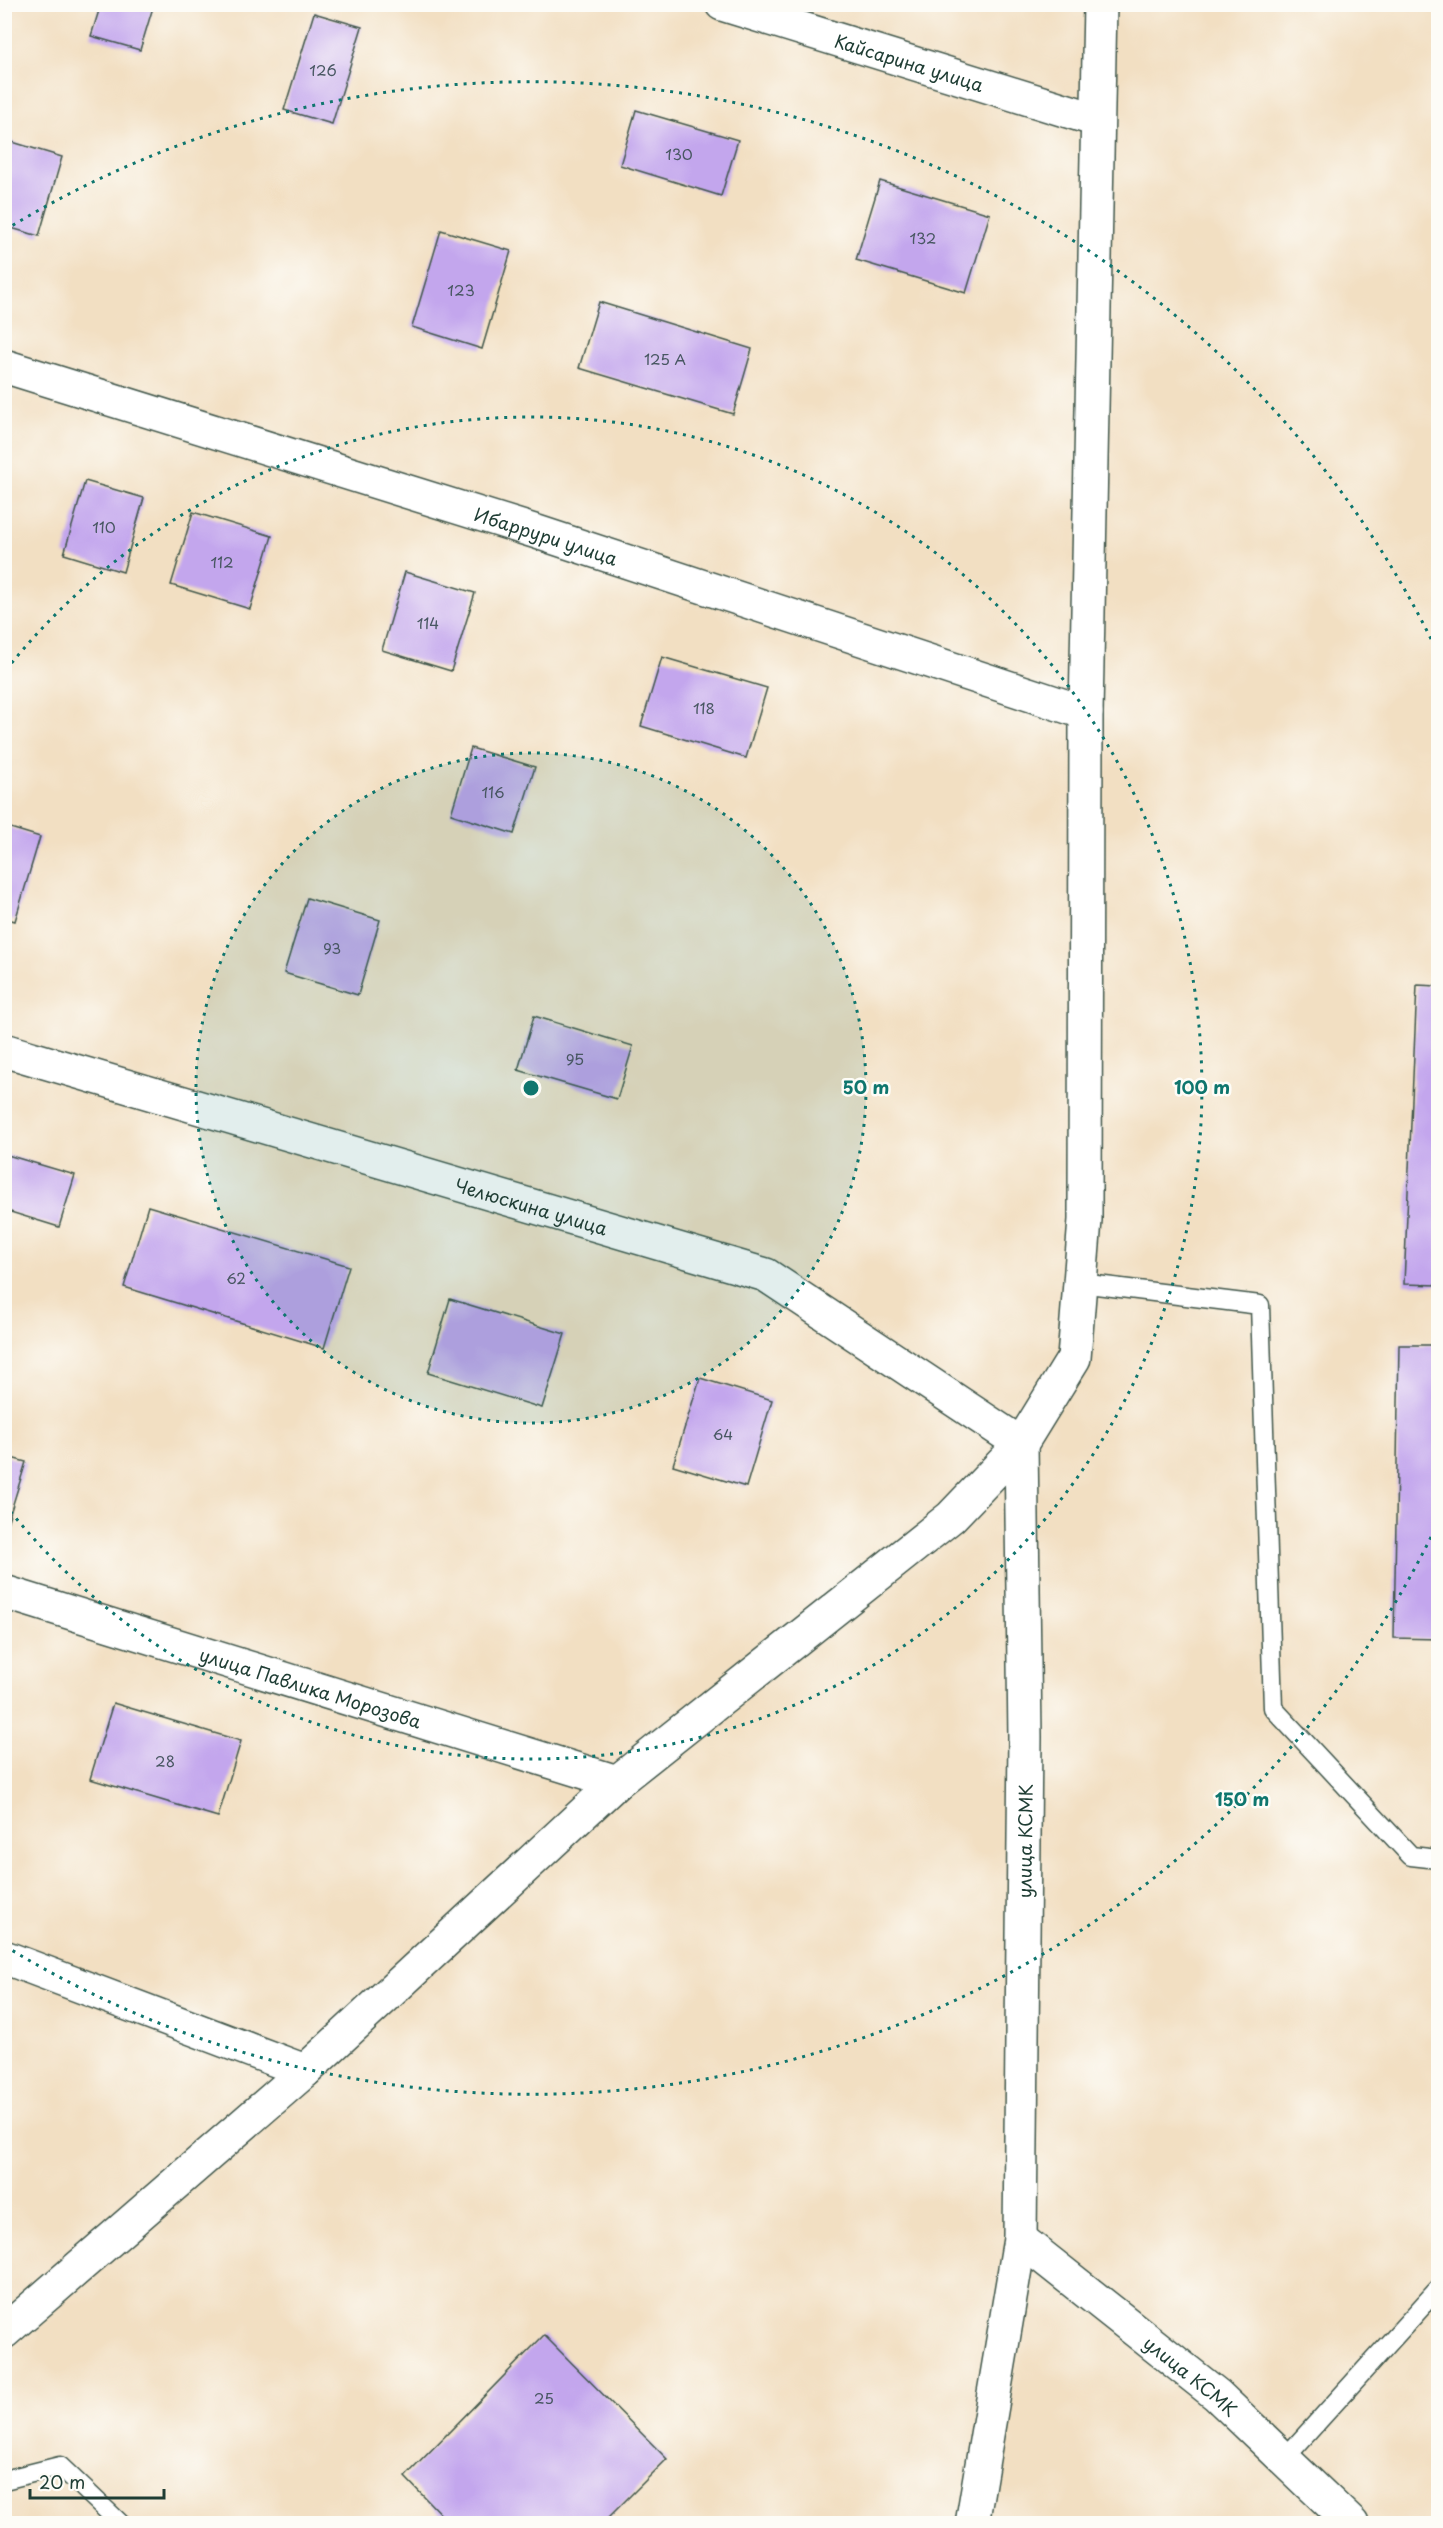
<svg xmlns="http://www.w3.org/2000/svg" width="1443" height="2528" viewBox="0 0 1443 2528" font-family="'Playpen Sans',sans-serif">
<rect width="100%" height="100%" fill="#fdfcf7"/>
<filter id="ink" filterUnits="userSpaceOnUse"><feTurbulence type="fractalNoise" baseFrequency=".0167" numOctaves="2"/><feDisplacementMap in="SourceGraphic" scale="12" xChannelSelector="R" yChannelSelector="G"/><feConvolveMatrix kernelMatrix="1 2 1 2 8 2 1 2 1" color-interpolation-filters="sRGB"/></filter>
<filter id="wash" filterUnits="userSpaceOnUse"><feTurbulence type="fractalNoise" baseFrequency=".008" numOctaves="4" result="noise"/><feDisplacementMap in="SourceGraphic" scale="24" xChannelSelector="R" yChannelSelector="G"/><feGaussianBlur stdDeviation="1.35" result="paint"/><feColorMatrix in="noise" values="0 0 0 0 0 0 0 0 0 0 0 0 0 0 0 0 0 1.4 0 .05"/><feComposite in="paint" operator="in"/></filter>
<g filter="url(#wash)">
<rect width="100%" height="100%" fill="#f2dfc2"/>
<g id="blocks">
<g fill="#c3a6ed">
<polygon points="101,4 154,4 140,50 91,36"/>
<polygon points="314,13 362,27 332,124 284,110"/>
<polygon points="636,110 738,140 721,196 620,165"/>
<polygon points="9,141 62,157 39,236 4,226 4,157"/>
<polygon points="880,181 990,214 966,293 856,260"/>
<polygon points="441,230 511,251 482,349 412,327"/>
<polygon points="599,302 752,349 733,414 579,368"/>
<polygon points="85,481 144,498 123,572 64,554"/>
<polygon points="193,512 272,536 250,609 171,585"/>
<polygon points="405,572 475,593 451,671 382,650"/>
<polygon points="662,657 767,688 746,758 641,726"/>
<polygon points="471,748 535,767 514,834 451,814"/>
<polygon points="4,826 40,837 15,921 4,918"/>
<polygon points="307,898 380,920 358,995 284,973"/>
<polygon points="1417,985 1438,986 1438,1285 1404,1284"/>
<polygon points="534,1016 633,1046 617,1099 518,1070"/>
<polygon points="4,1154 75,1175 59,1227 4,1210"/>
<polygon points="148,1206 349,1266 324,1348 124,1287"/>
<polygon points="450,1299 565,1334 542,1408 428,1373"/>
<polygon points="1399,1345 1438,1345 1438,1639 1394,1638"/>
<polygon points="700,1378 772,1400 746,1487 673,1465"/>
<polygon points="4,1456 26,1462 5,1530 4,1530"/>
<polygon points="113,1703 241,1741 218,1817 90,1779"/>
<polygon points="544,2335 667,2459 602,2524 450,2524 405,2477"/>
</g>
</g>
</g>
<g filter="url(#ink)">
<use href="#blocks" fill-opacity="0" stroke="#3f5549" stroke-width="1.5"/>
<g fill="none" stroke-linecap="round" stroke-linejoin="round">
<defs>
<g id="lane">
<polyline points="1080,1283 1260,1305 1273,1708 1411,1856 1438,1859"/>
<polyline points="1284,2459 1438,2289"/>
<polyline points="4,2480 60,2466 121,2524"/>
</g>
<g id="street">
<path id="s1" d="M722 4 1097 120"/>
<path id="s2" d="M4 366 537 532 1086 713"/>
<path id="s3" d="M4 1050 766 1275 1021 1444"/>
<path id="s4" d="M4 1592 617 1782"/>
<polyline points="4,1957 305,2071"/>
<path id="s5" d="M1020 2239 1217 2395 1352 2524"/>
<polyline points="4,2332 305,2071 617,1782 951,1517 1021,1444 1074,1358 1085,1220 1086,713 1100,4"/>
<path id="s6" d="M972 2524 1020 2239 1025 1737 1021 1444"/>
</g>
</defs>
<use href="#lane" stroke="#3f5549" stroke-width="21"/>
<use href="#street" stroke="#3f5549" stroke-width="36"/>
<use href="#lane" stroke="#fff" stroke-width="18"/>
<use href="#street" stroke="#fff" stroke-width="33"/>
</g>
</g>
<circle cx="531" cy="1088" r="335" fill="#0f766e" fill-opacity=".12"/>
<g fill="none" stroke="#0f766e" stroke-width="3" stroke-dasharray="3 6">
<circle cx="531" cy="1088" r="335"/>
<path d="M6 670A671 671 0 1 1 6 1506"/>
<path d="M1435 1529A1006 1006 0 0 1 5 1946M5 230A1006 1006 0 0 1 1435 647"/>
</g>
<g text-anchor="middle" dominant-baseline="central" stroke-width="5" stroke-linejoin="round" paint-order="stroke">
<g font-size="15" fill="#485762">
<text x="323" y="69">126</text>
<text x="679" y="153">130</text>
<text x="923" y="237">132</text>
<text x="461" y="289">123</text>
<text x="665" y="358">125 А</text>
<text x="104" y="526">110</text>
<text x="222" y="561">112</text>
<text x="428" y="622">114</text>
<text x="704" y="707">118</text>
<text x="493" y="791">116</text>
<text x="332" y="947">93</text>
<text x="575" y="1058">95</text>
<text x="236" y="1277">62</text>
<text x="723" y="1433">64</text>
<text x="165" y="1760">28</text>
<text x="544" y="2397">25</text>
</g>
<g font-size="18" fill="#1f3d34" stroke="#fdfcf7">
<text stroke="none"><textPath href="#s1" startOffset="196">Кайсарина улица</textPath></text>
<text stroke="none"><textPath href="#s2" startOffset="568">Ибаррури улица</textPath></text>
<text stroke="none"><textPath href="#s3" startOffset="550">Челюскина улица</textPath></text>
<text stroke="none"><textPath href="#s4" startOffset="321">улица Павлика Морозова</textPath></text>
<text stroke="none"><textPath href="#s6" startOffset="687">улица КСМК</textPath></text>
<text stroke="none"><textPath href="#s5" startOffset="219">улица КСМК</textPath></text>
</g>
</g>
<circle cx="531" cy="1088" r="9" fill="#0f766e" stroke="#fdfcf7" stroke-width="3"/>
<g font-size="18" text-anchor="middle" font-weight="bold" fill="#0f766e" stroke="#fdfcf7" stroke-width="5" stroke-linejoin="round" paint-order="stroke">
<text x="866" y="1094">50 m</text>
<text x="1202" y="1094">100 m</text>
<text x="1242" y="1806">150 m</text>
</g>
<rect width="1443" height="2528" fill="none" stroke="#fdfcf7" stroke-width="24"/>
<path d="M30 2489v9h134v-9" fill="none" stroke="#1f3d34" stroke-width="3"/>
<text x="39" y="2489" font-size="18" fill="#1f3d34" stroke="#fdfcf7" stroke-width="4.5" paint-order="stroke">20 m</text>
</svg>
